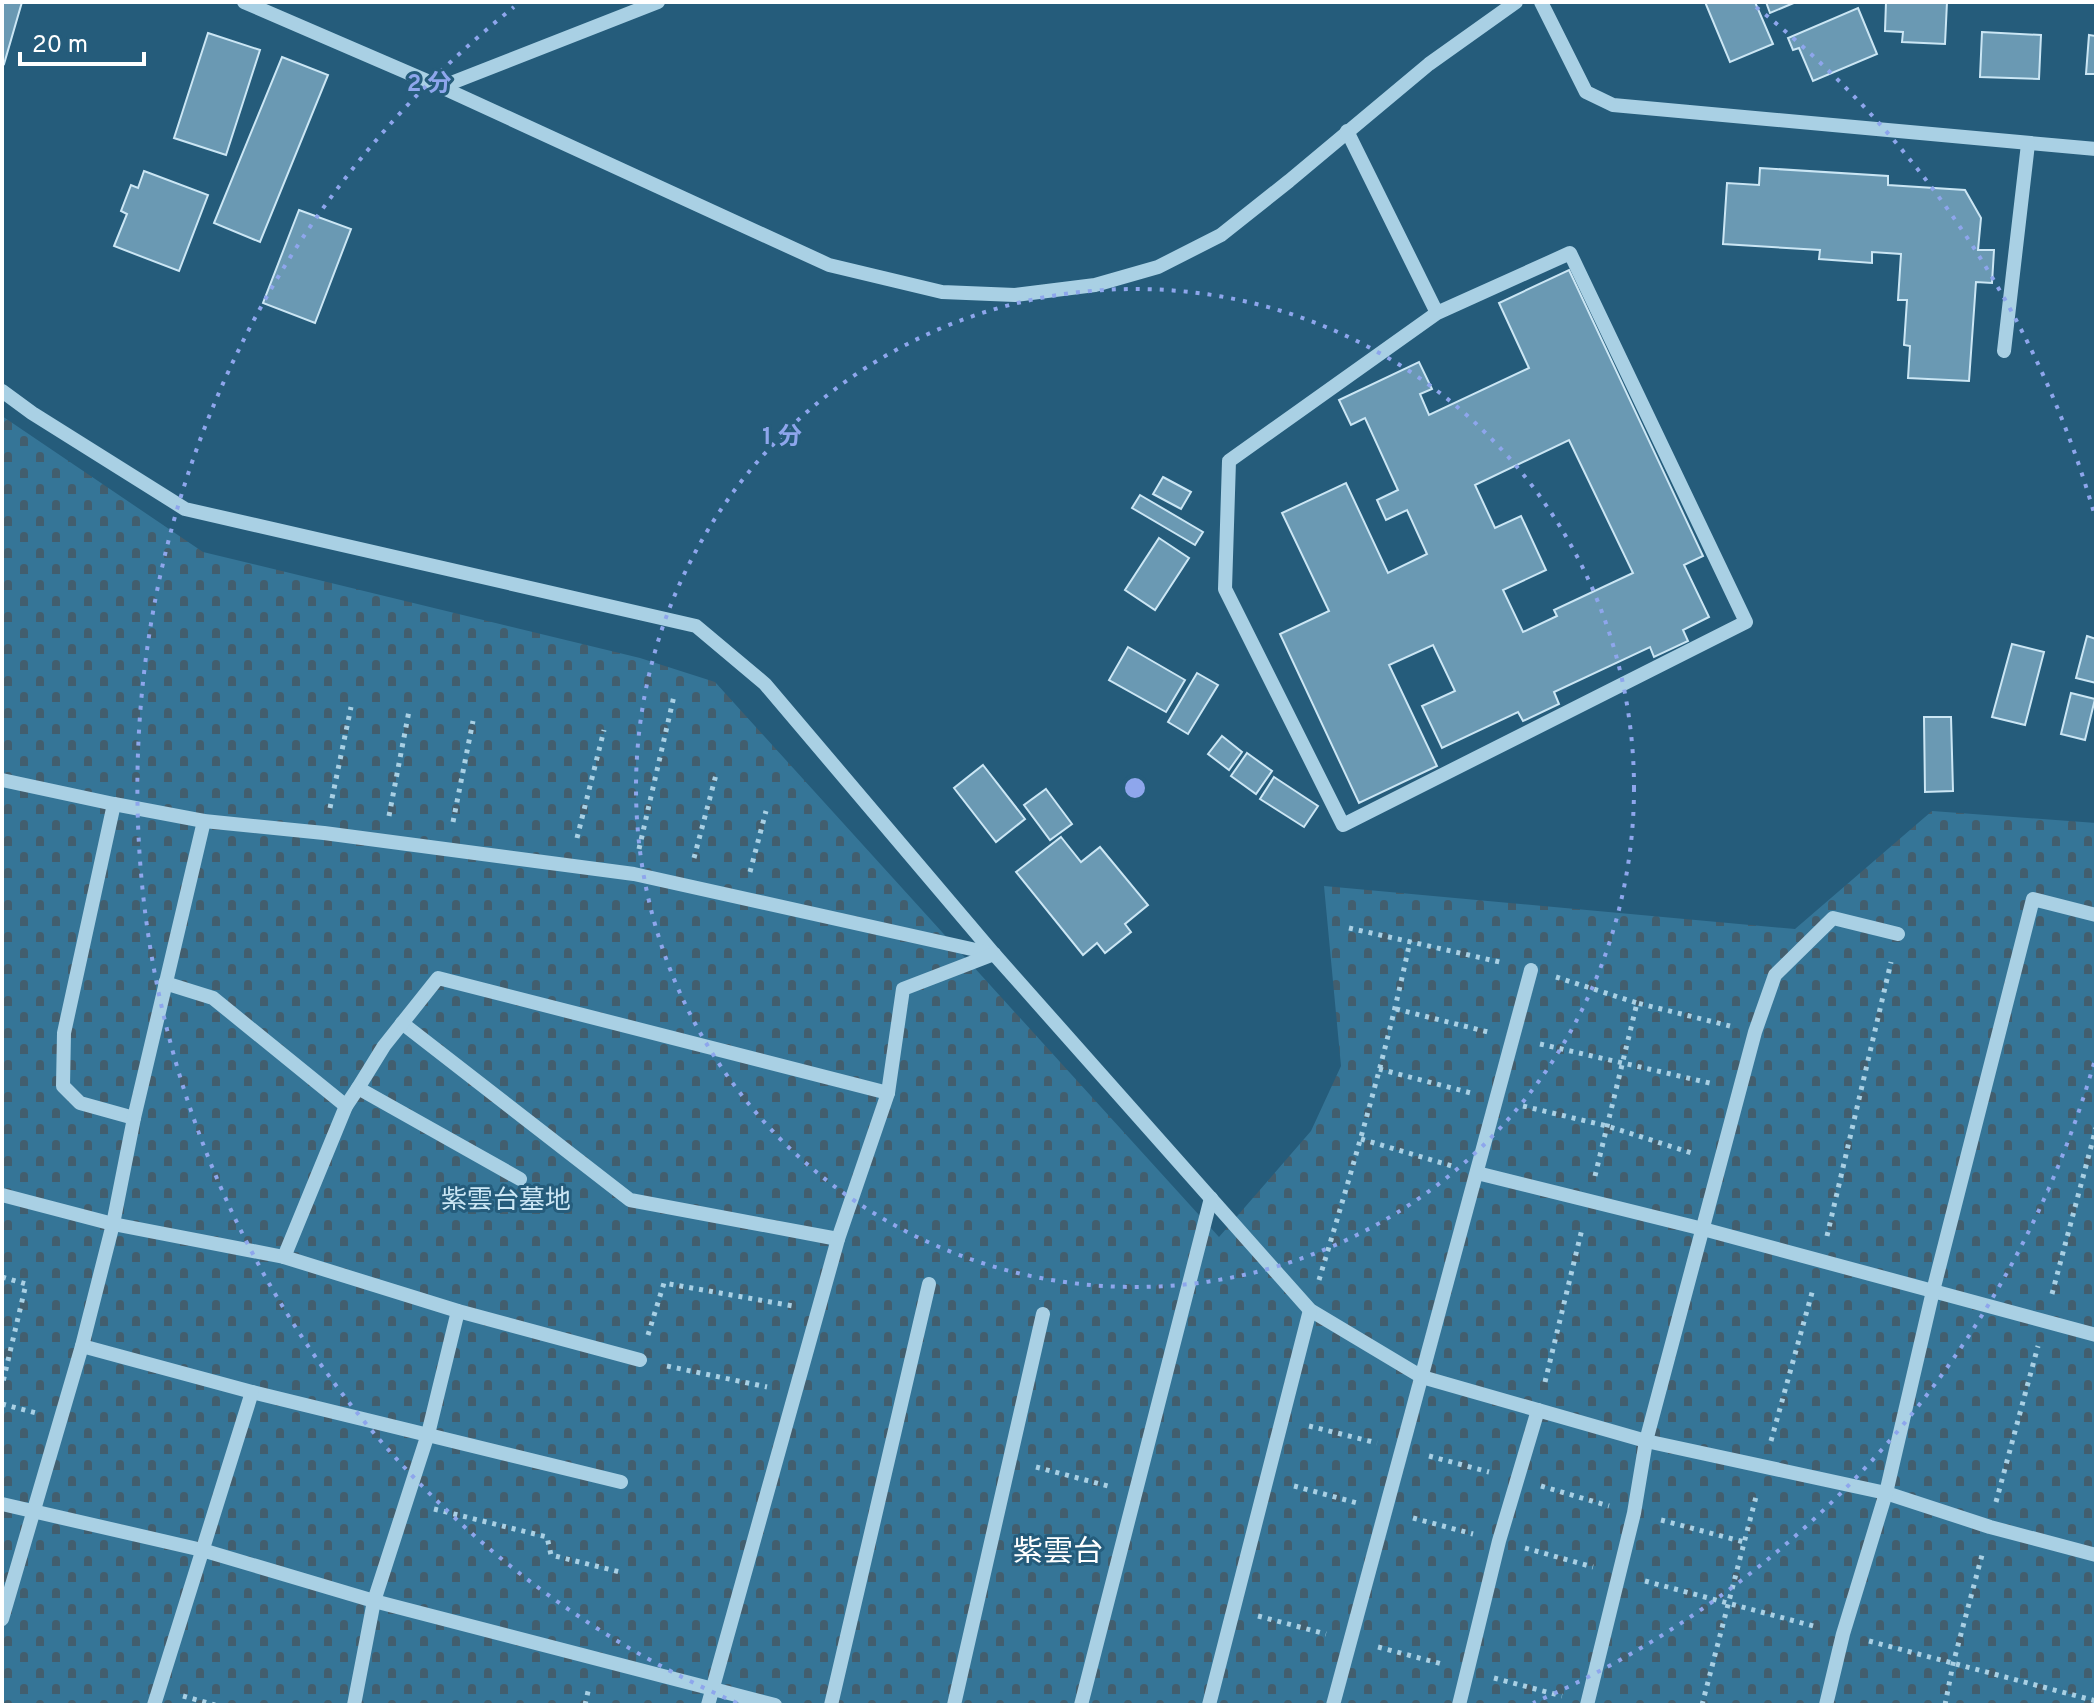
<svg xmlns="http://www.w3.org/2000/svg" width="2098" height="1707" viewBox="0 0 2098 1707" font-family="Overpass,'Noto Sans JP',sans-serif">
<defs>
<pattern id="cemetery-stones" width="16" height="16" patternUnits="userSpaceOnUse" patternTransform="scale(2)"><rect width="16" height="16" fill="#357597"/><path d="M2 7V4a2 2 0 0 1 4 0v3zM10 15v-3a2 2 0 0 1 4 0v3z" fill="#425e6e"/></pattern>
</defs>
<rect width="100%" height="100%" fill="#255c7b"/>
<polygon fill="url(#cemetery-stones)" points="2,416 203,552 640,658 715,682 1219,1237 1311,1131 1341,1066 1324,886 1795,929 1932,811 2096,823 2096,1705 2,1705"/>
<g fill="#6a99b3" stroke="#cbe6f4" stroke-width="2" fill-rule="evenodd">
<polygon points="2,2 22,2 4,64 2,63"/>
<polygon points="1705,2 1755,2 1773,44 1730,62"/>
<polygon points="1766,2 1796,2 1770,13"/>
<polygon points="1886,2 1947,2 1945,44 1902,42 1903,32 1885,31"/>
<polygon points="1858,8 1877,54 1813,81 1799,48 1793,50 1788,38"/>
<polygon points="1982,32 2041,35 2039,79 1980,77"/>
<polygon points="208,33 260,50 226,155 174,138"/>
<polygon points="2089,35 2096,36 2096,74 2086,74"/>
<polygon points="282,57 328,75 260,242 214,223"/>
<polygon points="1760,168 1888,176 1888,185 1965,190 1981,218 1978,250 1994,250 1992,283 1976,282 1969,381 1908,378 1910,346 1904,345 1907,300 1898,300 1901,254 1872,252 1872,263 1819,259 1820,250 1723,244 1727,183 1759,185"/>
<polygon points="144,171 208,195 179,271 114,246 127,214 121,211 131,185 138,188"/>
<polygon points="299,210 351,229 315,323 263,303"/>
<path d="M1569 270 1703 556 1684 565 1709 617 1683 630 1688 641 1654 657 1650 647 1554 692 1559 704 1523 721 1518 712 1442 748 1422 706 1455 691 1433 645 1389 665 1437 766 1359 803 1280 634 1329 611 1282 513 1346 483 1388 573 1427 554 1407 510 1386 520 1377 500 1398 490 1365 418 1351 425 1339 400 1419 362 1432 389 1420 394 1429 415 1529 368 1499 303ZM1569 440 1633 573 1554 610 1557 616 1523 632 1503 590 1546 570 1521 516 1495 528 1475 485Z"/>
<polygon points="1163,477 1191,492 1181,509 1153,494"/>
<polygon points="1140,495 1203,532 1195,545 1132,508"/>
<polygon points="1159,538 1189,558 1155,610 1125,590"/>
<polygon points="2087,636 2096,639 2096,683 2076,678"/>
<polygon points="2012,644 2044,652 2025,725 1992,717"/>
<polygon points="1128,647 1185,680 1166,712 1109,680"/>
<polygon points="1197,673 1218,685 1188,734 1168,722"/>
<polygon points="2071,693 2095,699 2085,740 2061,734"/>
<polygon points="1924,717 1951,717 1953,791 1925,792"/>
<polygon points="1222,736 1242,752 1229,770 1208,754"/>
<polygon points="1247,753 1272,771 1256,794 1231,776"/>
<polygon points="983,765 1025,819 996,842 954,788"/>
<polygon points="1274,777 1318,806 1304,827 1260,799"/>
<polygon points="1046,789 1072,824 1050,840 1024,805"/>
<polygon points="1061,837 1081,862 1100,847 1148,905 1125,924 1131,932 1105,953 1097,943 1083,955 1016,872"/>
</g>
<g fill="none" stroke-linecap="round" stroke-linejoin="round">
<g stroke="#a9d0e4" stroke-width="5" stroke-dasharray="4 6" stroke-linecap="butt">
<polyline points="330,808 351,707"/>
<polyline points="389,816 409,711"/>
<polyline points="453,822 473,721"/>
<polyline points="577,838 604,730"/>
<polyline points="639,849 674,696"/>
<polyline points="694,858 717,771"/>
<polyline points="750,872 766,811"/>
<polyline points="1349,928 1504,963"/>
<polyline points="1556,977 1637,1003"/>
<polyline points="1396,1009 1488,1032"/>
<polyline points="1540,1044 1714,1084"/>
<polyline points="1379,1069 1471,1093"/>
<polyline points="1523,1106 1607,1126 1695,1154"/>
<polyline points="1361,1139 1452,1166"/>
<polyline points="1595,1176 1637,1003 1730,1026"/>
<polyline points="1827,1236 1891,962"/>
<polyline points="2,1277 26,1284 2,1386"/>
<path d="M1319 1280C1353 1167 1386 1055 1410 941"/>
<polyline points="2052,1294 2096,1128"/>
<polyline points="648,1335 664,1283 793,1306"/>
<polyline points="667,1366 767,1387"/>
<polyline points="1545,1382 1582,1229"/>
<polyline points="2,1404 36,1413"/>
<polyline points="1309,1426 1377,1443"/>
<polyline points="1771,1441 1813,1289"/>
<polyline points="1429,1456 1489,1472"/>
<polyline points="1036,1467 1108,1486"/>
<polyline points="1294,1486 1361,1504"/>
<polyline points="1541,1486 1609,1506"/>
<polyline points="1996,1502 2038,1346"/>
<polyline points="434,1509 547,1537 551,1555 620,1572"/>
<polyline points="1413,1518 1473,1534"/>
<polyline points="1661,1520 1744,1542"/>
<polyline points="1525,1548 1593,1567"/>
<polyline points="1645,1581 1817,1627"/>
<polyline points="1258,1616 1326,1634"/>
<polyline points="1869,1641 2096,1701"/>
<polyline points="1378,1647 1442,1664"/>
<polyline points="1494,1678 1562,1696"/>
<polyline points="183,1696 215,1705"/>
<polyline points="585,1705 589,1687"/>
<polyline points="1702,1705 1757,1493"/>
<polyline points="1945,1705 1953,1664 1982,1555"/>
</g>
<g stroke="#a9d0e4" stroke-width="14">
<polyline points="244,2 441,87 829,265 942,292 1015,295 1095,285 1158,267 1221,235 1289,181 1429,64 1516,2"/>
<polyline points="1541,2 1586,92 1613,105 2096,149"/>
<polyline points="441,87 658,2"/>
<polyline points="1347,131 1437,313 1229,461 1225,589 1343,825 1746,622 1570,253 1437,313"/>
<polyline points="2004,351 2028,144"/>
<polyline points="2,391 32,413 185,509 696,626 765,684 994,954 1310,1310 1422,1377 1646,1441 1886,1493 1990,1527 2096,1555"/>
<polyline points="2,780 114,804 204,821 324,833 634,874 994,954"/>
<polyline points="114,804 64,1033 63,1086 80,1103 134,1118"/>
<polyline points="165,983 213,998 346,1106 358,1088 520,1179"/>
<polyline points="402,1023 630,1200 838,1239"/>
<polyline points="358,1088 384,1046 438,978 888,1093"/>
<polyline points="1477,1173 1703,1229 2096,1335"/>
<polyline points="2,1195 113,1224 284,1257 458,1311 640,1360"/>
<polyline points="284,1257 346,1106"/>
<polyline points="82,1346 252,1392 621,1482"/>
<polyline points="2,1504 202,1550 374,1601 775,1705"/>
<polyline points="2,1619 82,1346 113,1224 134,1118 204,821"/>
<polyline points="154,1705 252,1392"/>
<polyline points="354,1705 374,1601 428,1434 458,1311"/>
<polyline points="708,1705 838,1239 888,1093 903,989 994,954"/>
<polyline points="831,1705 929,1284"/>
<polyline points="954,1705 1043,1314"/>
<polyline points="1081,1705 1211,1198"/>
<polyline points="1209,1705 1310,1310"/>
<polyline points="1333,1705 1531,970"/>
<polyline points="1459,1705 1499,1541 1538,1410"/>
<polyline points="1587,1705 1634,1513 1646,1441 1755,1032 1775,975 1833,918 1898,934"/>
<polyline points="1826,1705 1843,1634 1886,1493 1933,1291 2033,899 2096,915"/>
</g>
</g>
<g fill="none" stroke="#8ea6ec" stroke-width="4" stroke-dasharray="4 8">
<circle cx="1135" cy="788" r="499"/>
<path d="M2094 1063A998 998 0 0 1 1533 1703M737 1703A998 998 0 0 1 514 7M1756 7A998 998 0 0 1 2094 513"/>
</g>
<g text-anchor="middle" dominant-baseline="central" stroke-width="6" stroke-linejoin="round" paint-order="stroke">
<g font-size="26" fill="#cbe6f4" stroke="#255c7b">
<text x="506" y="1201">紫雲台墓地</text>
</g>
<g font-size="30" fill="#fff" stroke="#255c7b">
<text x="1058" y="1553">紫雲台</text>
</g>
</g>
<circle cx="1135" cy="788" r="12" fill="#8ea6ec" stroke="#255c7b" stroke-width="4"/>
<g font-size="24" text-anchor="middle" font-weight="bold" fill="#8ea6ec" stroke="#255c7b" stroke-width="6" stroke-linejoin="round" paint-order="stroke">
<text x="429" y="91">2 分</text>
<text x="782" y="444">1 分</text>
</g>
<rect width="2098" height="1707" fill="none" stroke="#ffffff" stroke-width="8"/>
<path d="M20 52v12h124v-12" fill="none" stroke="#ffffff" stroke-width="4"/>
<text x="32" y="52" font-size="24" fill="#ffffff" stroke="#255c7b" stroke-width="6" paint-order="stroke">20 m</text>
</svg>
